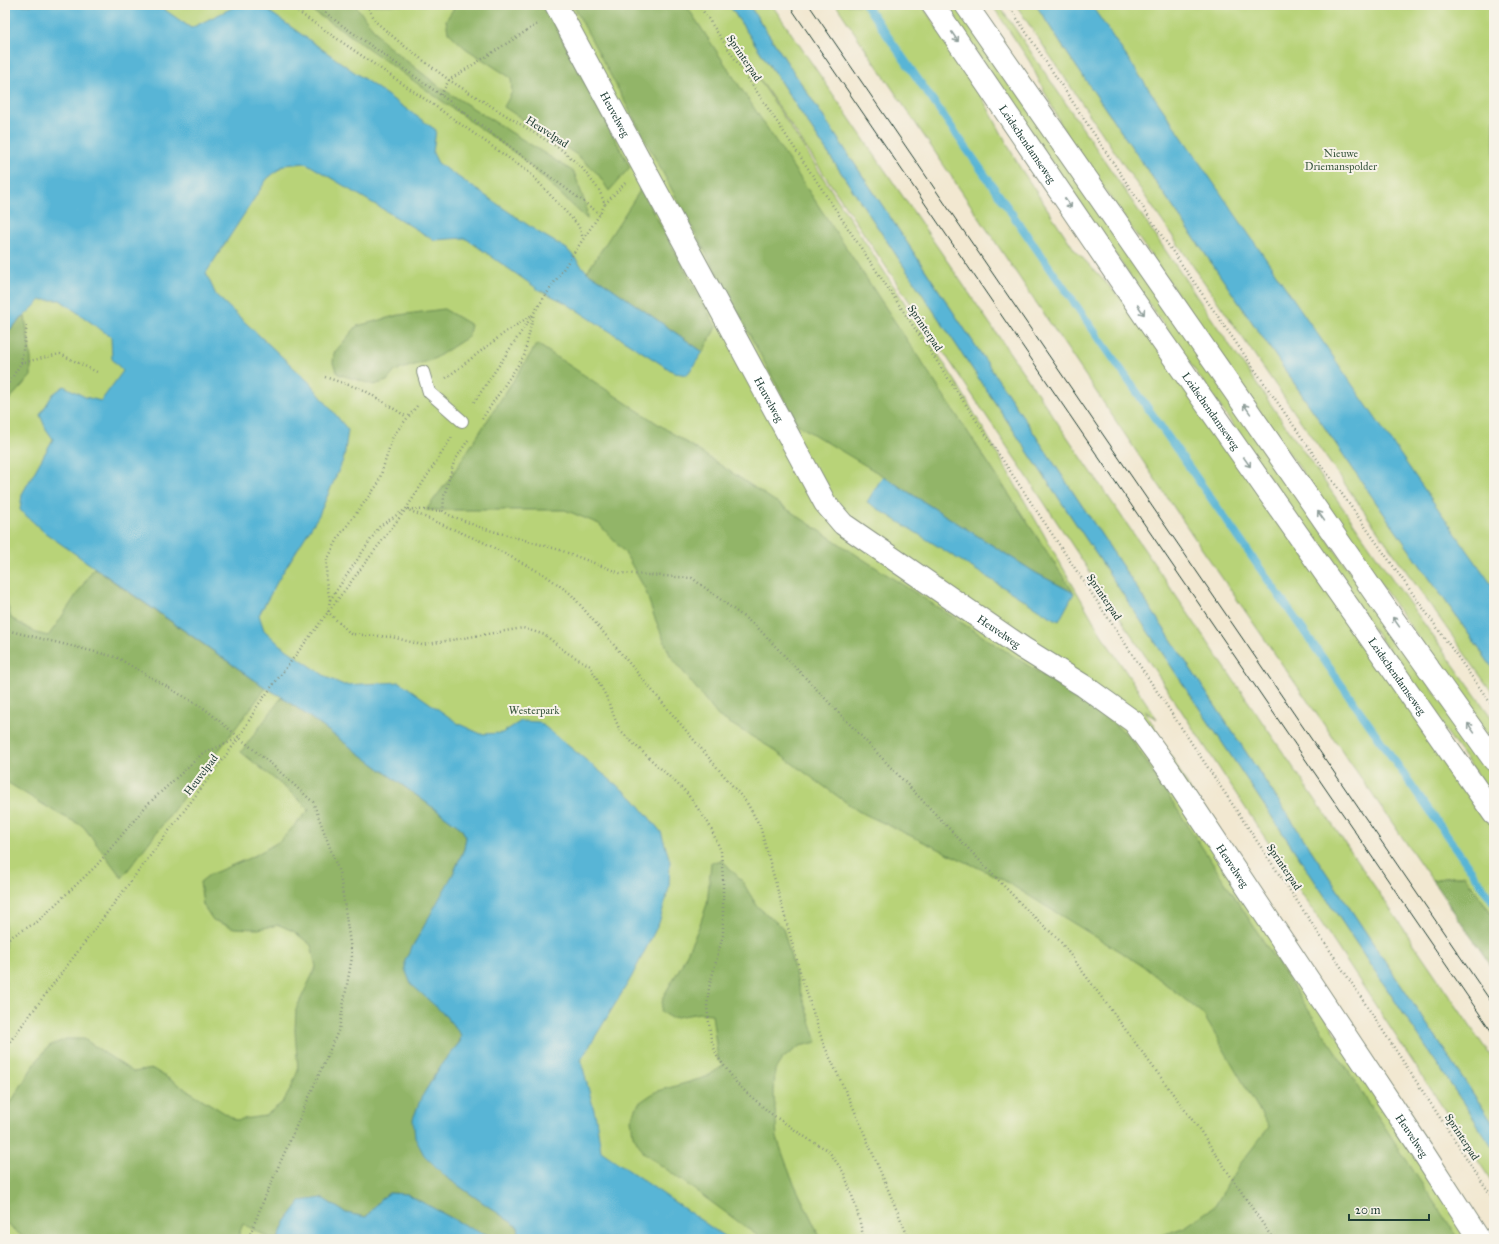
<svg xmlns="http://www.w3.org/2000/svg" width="1499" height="1244" viewBox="0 0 1499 1244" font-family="'IM FELL Great Primer',serif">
<rect width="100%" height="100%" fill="#f7f3e8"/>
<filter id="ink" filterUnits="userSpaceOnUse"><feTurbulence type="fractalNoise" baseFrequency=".025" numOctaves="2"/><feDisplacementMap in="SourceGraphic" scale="8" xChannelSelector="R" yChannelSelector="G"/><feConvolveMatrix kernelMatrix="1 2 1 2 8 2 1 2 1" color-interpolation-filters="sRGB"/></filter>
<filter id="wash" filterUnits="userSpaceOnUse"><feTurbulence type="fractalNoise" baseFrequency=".012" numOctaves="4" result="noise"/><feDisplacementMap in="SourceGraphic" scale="16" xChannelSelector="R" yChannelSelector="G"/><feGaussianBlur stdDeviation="0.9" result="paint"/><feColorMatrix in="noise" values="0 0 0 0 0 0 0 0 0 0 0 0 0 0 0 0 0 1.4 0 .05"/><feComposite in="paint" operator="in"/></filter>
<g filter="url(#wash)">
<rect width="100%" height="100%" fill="#f2e8d1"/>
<g fill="#b8d378" stroke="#6c8856">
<polygon points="5,5 729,5 1494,1149 1494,1185 1022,469 735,42 958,385 1101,634 1157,719 1145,711 1286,957 1471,1239 5,1239"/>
<polygon points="749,5 772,5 1494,1061 1494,1125"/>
<polygon points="836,5 922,5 974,82 1019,166 1074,249 1129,307 1494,824 1494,917 1464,875 1432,880 1202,549"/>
<polygon points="943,5 958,5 1382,618 1494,776 1494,799 1370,624"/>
<polygon points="992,5 999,5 1235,353 1407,600 1494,721 1494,746 1065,133 1030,62"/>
<path d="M1016 5H1036L1065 50 1382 511 1494 670V695C1332 467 1171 238 1016 5Z"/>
<polygon points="1048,5 1494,5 1494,648"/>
</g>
<g fill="#92b568" stroke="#58794e">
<polygon points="302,5 355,5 384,43 441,88 574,172 586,206 587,219 522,158 338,27"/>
<polygon points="456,5 544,5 630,167 609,191 598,174 577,155 504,107 512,92 511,78 465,48 448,32 446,20"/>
<polygon points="573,5 686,5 1074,593 1036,573 883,476 798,425"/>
<polygon points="641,189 716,327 703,352 606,284 587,272"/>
<polygon points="444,309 471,325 468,337 434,359 395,371 387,381 374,385 338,374 333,363 334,353 357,326 399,315"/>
<polygon points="25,316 31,359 31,376 5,404 5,334"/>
<polygon points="537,344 855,554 1097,710 1130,737 1458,1239 1151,1239 1185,1227 1215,1206 1237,1168 1269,1127 1203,1014 1143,966 1000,878 858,811 771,748 718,716 670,655 654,616 645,589 625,553 599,524 565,510 426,510 450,478"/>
<polygon points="94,568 266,688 122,878 83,826 57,813 5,781 5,595 11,618 36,633 48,636 57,624"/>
<path d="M282 697 461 828 466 837 464 849 453 874 444 1014 461 1035C460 1047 449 1053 443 1063 430 1080 421 1099 413 1119L446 1177 518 1227 520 1239H499L470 1228 407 1194 389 1193 380 1200 366 1217 346 1213 322 1198 285 1222 278 1239H272L243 1224 237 1239H26L5 1223V1112L35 1063 49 1046 66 1039H84L133 1072 153 1069 236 1120 265 1116 283 1102 290 1090 298 1070 295 1031 296 1009 316 967 311 945 293 931 279 925 258 929 234 928 213 920 203 905 200 882 209 875 254 856 280 841 309 810 294 795 241 752Z"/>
<polygon points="722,860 742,881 757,906 783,928 798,984 817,1042 800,1046 782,1059 775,1070 774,1094 777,1138 791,1177 821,1239 762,1239 644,1153 633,1135 631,1119 639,1103 655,1092 706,1077 723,1066 718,1060 712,1014 700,1013 671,1018 661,1012 663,997 681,966 699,927 707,904 711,863"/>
<polygon points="1464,875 1494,917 1494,970 1432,880"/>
</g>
<g fill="#58b5d6" stroke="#3c7985">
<polygon points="5,5 158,5 191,28 238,5 260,5 436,130 433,153 438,163 538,232 567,249 587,272 606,284 703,352 687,375 675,373 564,302 539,290 465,238 434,240 306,163 284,165 267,179 206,273 216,295 309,382 348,430 344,458 319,515 280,577 259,615 264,630 280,645 328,678 344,685 400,682 459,724 481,734 502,733 521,721 539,722 634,799 661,832 670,861 669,888 659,923 631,978 581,1060 596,1118 601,1151 728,1239 520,1239 518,1227 446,1177 424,1155 415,1138 413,1119 421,1098 443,1062 460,1042 461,1035 444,1014 411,984 405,969 405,960 453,874 464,849 466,837 461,828 282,697 266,688 44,532 20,510 22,494 53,439 46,429 40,415 53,394 64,386 85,397 101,401 123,371 112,359 111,337 60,300 41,300 5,334"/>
<polygon points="729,5 749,5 1494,1125 1494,1149"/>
<polygon points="1036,5 1091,5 1420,483 1494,588 1494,670 1382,511 1065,50"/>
<polygon points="883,476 1036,573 1074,593 1059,621 1046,614 867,502"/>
<polygon points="389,1193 407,1194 470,1228 499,1239 278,1239 285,1222 301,1201 322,1198 346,1213 366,1217 380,1200"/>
</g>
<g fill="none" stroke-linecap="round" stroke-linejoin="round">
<polyline stroke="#58b5d6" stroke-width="8" points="866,5 1494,903"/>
</g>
</g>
<g filter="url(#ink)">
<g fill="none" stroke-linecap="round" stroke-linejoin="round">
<defs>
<polyline id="service" points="423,372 429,392 462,421"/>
<g id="minor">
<path id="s1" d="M556 5 825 503 843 524 1023 648 1084 686 1134 722 1169 770 1419 1146 1479 1239"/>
</g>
<g id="secondary">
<path id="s2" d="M933 5 1148 321 1494 814"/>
<polyline points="966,5 1376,595 1494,760"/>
</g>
</defs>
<use href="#service" stroke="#889282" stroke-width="14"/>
<use href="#minor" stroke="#889282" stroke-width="24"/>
<use href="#secondary" stroke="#889282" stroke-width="24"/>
<g stroke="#889282" stroke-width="2.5" stroke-dasharray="1 3" stroke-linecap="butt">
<polyline points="288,5 432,104 530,173 578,225 583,238"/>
<polyline points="316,5 336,21 441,95 600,214"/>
<polyline points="367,5 376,22 403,45 449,80 562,150 582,168 599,190 605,204 600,214 473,404"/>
<polyline points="699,5 1349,979 1494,1200"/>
<polyline points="1008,5 1164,239 1305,442 1494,708"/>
<polyline points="441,95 449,80 539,23"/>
<polyline points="605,204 625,183"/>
<polyline points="21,363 60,354 99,373"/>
<polyline points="325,377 364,390 407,417"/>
<polyline points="446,378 507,331 532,315"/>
<polyline points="5,390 21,363 27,325"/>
<polyline points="417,406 393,436 378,484 340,535 327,560 326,581 330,600 328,612 351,634 392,637 422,645 523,628 545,635 566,652 590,666 606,696 620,731 686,792 709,824 721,851 723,880 723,935 709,988 707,1007 711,1039 717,1056 738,1085 770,1113 811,1141 828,1150 844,1173 856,1207 864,1239"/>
<polyline points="482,419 524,356 534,313"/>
<polyline points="468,440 454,462 444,496 443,511 449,515 482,528 560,550 620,573 692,578 757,627 1024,907 1060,941 1199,1129 1273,1239"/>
<polyline points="406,509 483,542 545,575 571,594 747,803 760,826 801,975 823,1043 853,1107 909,1239"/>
<polyline points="408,509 443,511"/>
<polyline points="330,600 380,526 403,511"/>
<polyline points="5,631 6,630 116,657 205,709 271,764 313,802 340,875 352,957 339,1029 265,1197 248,1239"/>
<polyline points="5,938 9,938 37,922 96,866 146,806 202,754 239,738"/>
<polyline points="5,1048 239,738 258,705 406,509 452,437"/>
</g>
<use href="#service" stroke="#fff" stroke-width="12"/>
<use href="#minor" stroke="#fff" stroke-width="22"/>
<use href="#secondary" stroke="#fff" stroke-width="22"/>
<g stroke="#1f3d34" stroke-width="1">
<polyline points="789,5 1494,1035"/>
<polyline points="809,5 1494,1006"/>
</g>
</g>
<defs><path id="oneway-shaft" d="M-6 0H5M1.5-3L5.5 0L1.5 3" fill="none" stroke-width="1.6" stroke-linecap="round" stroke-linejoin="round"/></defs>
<g stroke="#8f9e9a">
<use href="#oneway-shaft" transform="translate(955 37) rotate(56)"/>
<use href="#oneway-shaft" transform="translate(1068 203) rotate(56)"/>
<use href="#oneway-shaft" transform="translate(1141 310) rotate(56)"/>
<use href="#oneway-shaft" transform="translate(1247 409) rotate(-125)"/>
<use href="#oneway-shaft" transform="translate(1247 462) rotate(55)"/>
<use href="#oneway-shaft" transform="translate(1321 516) rotate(-125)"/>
<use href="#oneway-shaft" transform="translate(1396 622) rotate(-125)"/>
<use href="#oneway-shaft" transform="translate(1471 728) rotate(-125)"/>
</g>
</g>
<g text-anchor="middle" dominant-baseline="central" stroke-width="4" stroke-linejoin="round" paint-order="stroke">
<g font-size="11" fill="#1f3d34" stroke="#f7f3e8">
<text transform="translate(744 58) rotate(56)">Sprinterpad</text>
<text stroke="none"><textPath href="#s1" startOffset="124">Heuvelweg</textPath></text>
<text transform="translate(547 132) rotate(33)">Heuvelpad</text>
<text stroke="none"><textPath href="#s2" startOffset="168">Leidschendamseweg</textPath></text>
<text transform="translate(925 328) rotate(56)">Sprinterpad</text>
<text stroke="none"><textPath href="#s1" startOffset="448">Heuvelweg</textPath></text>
<text stroke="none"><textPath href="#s2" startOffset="492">Leidschendamseweg</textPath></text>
<text transform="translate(1104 597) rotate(56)">Sprinterpad</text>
<text stroke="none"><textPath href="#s1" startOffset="783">Heuvelweg</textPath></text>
<text stroke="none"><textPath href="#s2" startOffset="816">Leidschendamseweg</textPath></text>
<text transform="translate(201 775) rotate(-53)">Heuvelpad</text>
<text stroke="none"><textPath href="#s1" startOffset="1120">Heuvelweg</textPath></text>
<text transform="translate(1284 867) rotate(56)">Sprinterpad</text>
<text stroke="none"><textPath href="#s1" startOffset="1444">Heuvelweg</textPath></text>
<text transform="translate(1462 1137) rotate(57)">Sprinterpad</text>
</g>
<g font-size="11" fill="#3e5b42" stroke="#f7f3e8">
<text x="1341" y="153">Nieuwe<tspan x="1341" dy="13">Driemanspolder</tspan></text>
<text x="534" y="710">Westerpark</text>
</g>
</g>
<rect width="1499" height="1244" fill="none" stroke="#f7f3e8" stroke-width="20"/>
<path d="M1349 1214v6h80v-6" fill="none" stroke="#1f3d34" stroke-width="2"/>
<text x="1355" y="1214" font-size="12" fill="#1f3d34" stroke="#f7f3e8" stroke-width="3" paint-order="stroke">20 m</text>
</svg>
